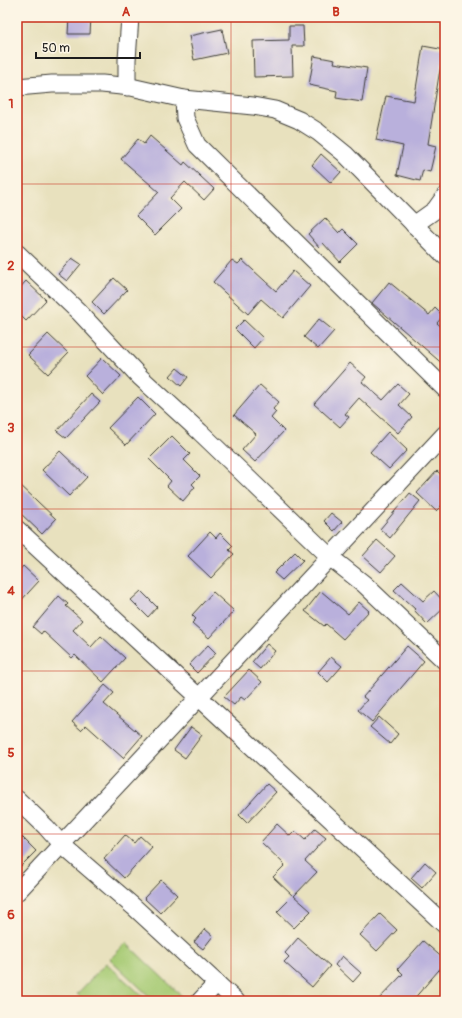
<svg xmlns="http://www.w3.org/2000/svg" width="462" height="1018" viewBox="0 0 462 1018" font-family="Pangolin,sans-serif">
<rect width="100%" height="100%" fill="#fcf5e5"/>
<filter id="ink" filterUnits="userSpaceOnUse"><feTurbulence type="fractalNoise" baseFrequency=".025" numOctaves="2"/><feDisplacementMap in="SourceGraphic" scale="8" xChannelSelector="R" yChannelSelector="G"/><feConvolveMatrix kernelMatrix="1 2 1 2 8 2 1 2 1" color-interpolation-filters="sRGB"/></filter>
<filter id="wash" filterUnits="userSpaceOnUse"><feTurbulence type="fractalNoise" baseFrequency=".012" numOctaves="4" result="noise"/><feDisplacementMap in="SourceGraphic" scale="16" xChannelSelector="R" yChannelSelector="G"/><feGaussianBlur stdDeviation="0.9" result="paint"/><feColorMatrix in="noise" values="0 0 0 0 0 0 0 0 0 0 0 0 0 0 0 0 0 1.4 0 .05"/><feComposite in="paint" operator="in"/></filter>
<g filter="url(#wash)">
<rect width="100%" height="100%" fill="#e8e1be"/>
<g fill="#a7cb74" stroke="#627448">
<polygon points="126,943 186,1000 185,1001 154,1001 110,959"/>
<polygon points="106,963 148,1001 85,1001 77,994"/>
</g>
<g id="blocks">
<g fill="#b9b0dc">
<polygon points="69,17 91,17 90,34 68,34"/>
<polygon points="289,26 303,26 304,46 292,46 293,76 254,77 253,41 289,40"/>
<polygon points="222,29 227,53 194,60 189,36"/>
<polygon points="423,46 445,50 439,75 428,144 436,146 430,172 423,170 420,181 397,175 403,146 376,140 386,96 414,101"/>
<polygon points="314,56 335,60 334,63 367,68 362,102 336,98 337,91 309,85"/>
<polygon points="150,136 183,165 185,162 214,189 204,200 185,182 170,198 181,209 155,235 136,216 159,192 121,159 138,139 144,144"/>
<polygon points="321,154 341,172 331,183 312,165"/>
<polygon points="325,218 339,233 343,229 358,244 340,262 323,243 319,247 308,234"/>
<polygon points="72,258 81,264 67,281 58,274"/>
<polygon points="232,260 238,264 242,260 276,291 293,271 310,286 283,318 261,299 248,314 213,282"/>
<polygon points="114,278 127,290 104,314 92,302"/>
<polygon points="26,281 46,300 26,321 17,312 17,291"/>
<polygon points="389,282 429,315 435,308 443,316 437,323 445,330 445,366 372,303"/>
<polygon points="319,319 334,331 318,349 304,337"/>
<polygon points="244,320 263,338 254,348 235,329"/>
<polygon points="48,334 68,353 48,374 28,355"/>
<polygon points="102,358 121,376 103,395 85,376"/>
<polygon points="350,363 366,377 362,382 383,400 398,384 409,394 399,405 412,417 398,433 359,398 345,414 349,417 340,427 314,404"/>
<polygon points="177,368 188,377 181,386 170,376"/>
<polygon points="260,385 279,402 273,409 276,412 271,418 284,431 255,462 242,450 256,434 234,415"/>
<polygon points="91,394 100,402 66,438 57,431"/>
<polygon points="138,397 155,414 126,445 108,428"/>
<polygon points="388,432 407,450 389,469 370,452"/>
<polygon points="172,436 190,454 184,460 200,476 192,484 195,487 183,501 167,486 171,481 149,459"/>
<polygon points="60,451 87,477 69,496 42,470"/>
<polygon points="437,471 445,478 445,502 436,511 417,493"/>
<polygon points="17,482 56,519 42,534 17,510"/>
<polygon points="410,493 420,501 390,538 380,529"/>
<polygon points="331,513 342,522 334,531 324,521"/>
<polygon points="210,532 216,538 220,533 233,546 229,550 234,554 211,578 188,556"/>
<polygon points="377,540 395,556 381,572 363,556"/>
<polygon points="295,552 303,560 282,580 274,573"/>
<polygon points="23,566 39,581 17,605 17,573"/>
<polygon points="402,582 423,601 434,591 445,603 445,607 427,624 414,610 415,609 394,590"/>
<polygon points="141,591 157,607 148,617 131,600"/>
<polygon points="321,591 348,614 359,602 369,611 343,639 326,624 324,626 305,611"/>
<polygon points="213,592 234,611 209,638 192,623 196,619 192,615"/>
<polygon points="59,596 68,604 66,606 82,620 73,630 91,647 101,636 125,658 103,682 75,655 72,658 43,631 41,634 33,627"/>
<polygon points="267,644 275,651 260,669 252,662"/>
<polygon points="208,645 216,653 197,673 189,665"/>
<polygon points="407,646 424,661 372,722 358,710 367,700 363,697"/>
<polygon points="331,657 342,666 328,682 318,672"/>
<polygon points="249,670 262,682 245,700 241,697 234,705 224,697"/>
<polygon points="105,685 114,693 104,704 142,736 123,758 86,725 81,730 72,722"/>
<polygon points="379,717 398,734 390,744 370,727"/>
<polygon points="191,727 202,735 185,758 174,750"/>
<polygon points="267,784 276,792 247,823 239,815"/>
<polygon points="277,824 290,836 295,831 305,840 315,829 326,838 305,861 317,872 294,896 311,911 294,928 277,912 293,896 273,877 285,865 261,842"/>
<polygon points="17,832 36,851 17,870"/>
<polygon points="125,835 134,843 140,836 152,847 124,878 104,859"/>
<polygon points="425,862 436,872 422,888 411,878"/>
<polygon points="161,880 177,895 160,913 144,898"/>
<polygon points="380,914 397,930 377,951 360,935"/>
<polygon points="205,929 213,936 203,949 194,942"/>
<polygon points="298,938 330,966 312,987 284,962 289,957 285,953"/>
<polygon points="423,941 445,960 445,963 412,1001 377,1001 403,974 398,969"/>
<polygon points="342,956 361,973 353,982 335,965"/>
</g>
</g>
</g>
<g filter="url(#ink)">
<use href="#blocks" fill-opacity="0" stroke="#3b3a34" stroke-width="1"/>
<g fill="none" stroke-linecap="round" stroke-linejoin="round">
<defs>
<g id="minor">
<polyline points="17,87 52,84 102,84 131,87 184,99 253,106 275,110 299,120 318,132 345,154 445,256"/>
<polyline points="127,87 127,60 130,17"/>
<polyline points="184,99 185,118 197,145 445,389"/>
<polyline points="414,225 435,210 445,196"/>
<polyline points="17,253 79,312 140,377 200,432 330,557 364,584 445,661"/>
<polyline points="17,529 445,925"/>
<polyline points="17,799 46,827 62,845 134,907 236,1001"/>
<polyline points="17,892 445,434"/>
<polyline points="200,1001 217,983"/>
</g>
</defs>
<use href="#minor" stroke="#3b3a34" stroke-width="19"/>
<use href="#minor" stroke="#fff" stroke-width="17"/>
</g>
</g>
<path fill="none" stroke="#c8321e" stroke-width="1" stroke-opacity="0.55" d="M231 17V1001M17 184H445M17 347H445M17 509H445M17 671H445M17 834H445"/>
<rect width="462" height="1018" fill="none" stroke="#fcf5e5" stroke-width="44"/>
<path d="M36 52v6h104v-6" fill="none" stroke="#1c1c1c" stroke-width="2"/>
<text x="42" y="52" font-size="12" fill="#1c1c1c" stroke="#fcf5e5" stroke-width="3" paint-order="stroke">50 m</text>
<rect x="22" y="22" width="418" height="974" fill="none" stroke="#c8321e" stroke-width="1.5"/>
<g font-size="13" text-anchor="middle" font-weight="bold" fill="#c8321e">
<text x="126" y="16">A</text>
<text x="336" y="16">B</text>
<text x="11" y="108">1</text>
<text x="11" y="270">2</text>
<text x="11" y="432">3</text>
<text x="11" y="595">4</text>
<text x="11" y="757">5</text>
<text x="11" y="919">6</text>
</g>
</svg>
